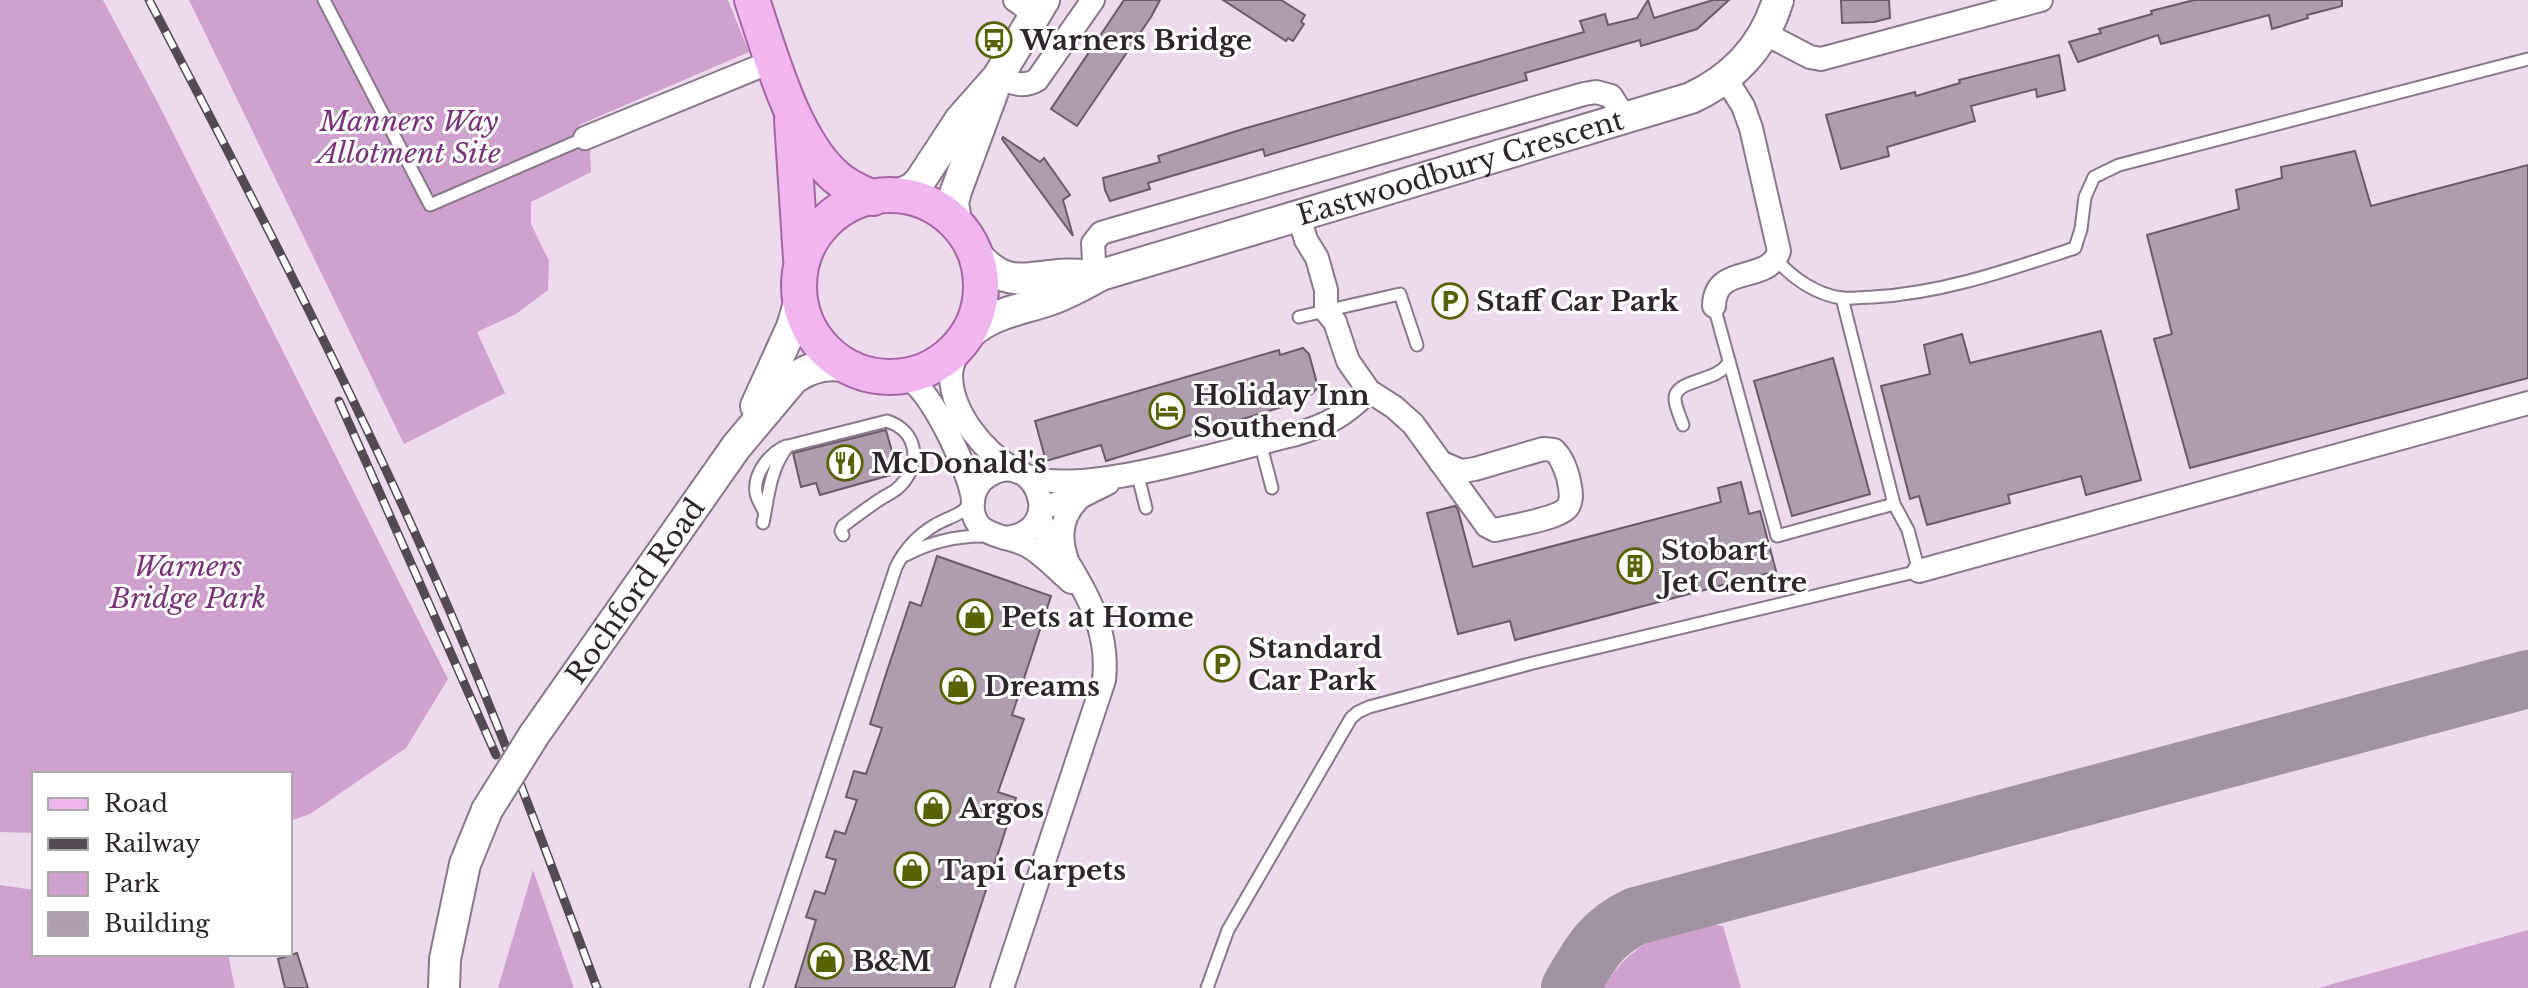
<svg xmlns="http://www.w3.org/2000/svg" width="2528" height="988" viewBox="0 0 2528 988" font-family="'Libre Baskerville',serif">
<rect width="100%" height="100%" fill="#eedaed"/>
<g fill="#cfa1ce">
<polygon points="0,0 103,0 159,105 448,679 406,748 310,814 290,821 290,774 34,774 34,833 0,832"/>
<polygon points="189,0 728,0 749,52 579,125 590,150 591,172 531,202 531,224 549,261 548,290 516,314 477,332 505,393 404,444"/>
<polygon points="533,870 574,988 498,988"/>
<polygon points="0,885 34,890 34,954 228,954 235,988 0,988"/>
<path d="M1697 923 1723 926 1741 988H1603C1625 952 1657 931 1697 923Z"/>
<polygon points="2528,930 2528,988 2318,988"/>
</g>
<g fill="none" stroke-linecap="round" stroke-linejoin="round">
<path stroke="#a092a0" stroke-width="58" d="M1570 988C1589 955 1601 932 1636 916L2528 679"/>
</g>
<g fill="#af9cae" stroke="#6b5a6a" stroke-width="2">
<polygon points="1124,0 1160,0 1151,17 1077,126 1051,109"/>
<polygon points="1223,0 1281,0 1305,15 1301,22 1304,24 1293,41 1288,38 1286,41"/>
<polygon points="1648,0 1654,18 1713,0 1729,0 1697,29 1661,40 1641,46 1640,40 1525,73 1527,80 1265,156 1263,149 1148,183 1150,189 1110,201 1105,190 1103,178 1160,162 1158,156 1243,129 1584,32 1580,21 1591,18 1605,14 1608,25 1637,18"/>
<polygon points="1841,0 1889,0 1890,18 1874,22 1842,23"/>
<polygon points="2194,0 2342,0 2342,6 2307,15 2308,18 2272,29 2269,15 2161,44 2158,35 2078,62 2069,42 2101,33 2099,29 2152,14 2151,11"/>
<polygon points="2059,55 2065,90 2037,97 2036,89 1971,106 1975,121 1887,147 1889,156 1841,169 1826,115 1915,92 1916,96 1960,83 1959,80"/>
<polygon points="1003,137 1040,162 1044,158 1070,195 1063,200 1073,236 1002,139"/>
<polygon points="2355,151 2371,206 2528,165 2528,378 2190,468 2154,339 2172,334 2147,235 2239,209 2236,190 2282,178 2281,167"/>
<polygon points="2101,331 2141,480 2086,495 2081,476 2008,495 2010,503 1927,525 1919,496 1910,499 1881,386 1930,374 1924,345 1962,334 1970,363"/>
<polygon points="1303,348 1309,354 1318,387 1312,394 1298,399 1298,402 1106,461 1101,445 1046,461 1035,421 1279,350 1280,355"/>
<polygon points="1833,358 1870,494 1792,516 1754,381"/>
<polygon points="886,430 898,473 820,495 816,483 801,487 793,453"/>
<polygon points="1741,482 1749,514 1760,511 1776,571 1515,640 1510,621 1458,634 1427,513 1455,506 1458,510 1473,567 1721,502 1718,488"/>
<polygon points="937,556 1051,596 1012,715 1024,719 998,792 1016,798 954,988 795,988 816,920 806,917 815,891 825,894 836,860 826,857 835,831 845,834 857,800 846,797 854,771 866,774 882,728 870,724 885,677 910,602 921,606"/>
<polygon points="297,953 308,988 285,988 278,959"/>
</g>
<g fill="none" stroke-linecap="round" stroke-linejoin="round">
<defs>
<g id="lane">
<polyline points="324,0 430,205 585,138"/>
<path d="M1775 258C1791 277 1816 295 1842 298 1852 299 1863 297 1873 297 1943 293 2008 270 2075 248L2081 229 2085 197 2094 177 2119 165 2528 59"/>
<polyline points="1714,306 1777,536 1894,504"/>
<polyline points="1299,317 1400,294 1417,345"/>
<path d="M1683 425C1680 417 1676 408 1675 400 1673 378 1720 383 1729 361"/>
<polyline points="1260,442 1272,488"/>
<polyline points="1137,472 1146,508"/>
<path d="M764 511C761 505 757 499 756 493 753 473 770 453 786 446"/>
<path d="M763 523C768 498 770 468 788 446L887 421C918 431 922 464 900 486 895 492 886 495 879 500 867 508 855 517 843 526L841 531 843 535"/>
<path d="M906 555C932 541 960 535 989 536"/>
<path d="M756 988 896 567C905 549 918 535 935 525 948 517 964 515 972 501"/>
<polyline points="1207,988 1228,930 1351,718 1358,712 1369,707 1533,663 1919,571 1908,530 1894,504 1842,298"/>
</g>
<g id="street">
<polyline points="1015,0 1034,14"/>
<polyline points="1764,33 1810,57 1821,59 2041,0"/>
<path d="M998 77C1011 83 1024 88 1037 80L1093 0"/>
<polyline points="585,138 773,61"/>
<path d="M1299 217 1306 240 1317 258 1326 290V311L1335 322 1348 361 1369 391 1394 407 1413 424 1487 526 1495 530C1511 526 1557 519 1567 508 1574 499 1570 487 1568 477 1565 467 1562 458 1554 450L1543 449 1475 469 1461 471 1440 462"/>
<polyline points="1101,275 1094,261 1093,243 1101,233 1118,228 1584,94 1596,92 1611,96 1618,107 1621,120"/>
<path d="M1714 306C1715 262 1769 285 1779 251L1751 128 1743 106 1726 79"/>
<path d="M960 346C956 356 951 365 951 376 952 415 986 454 1018 472"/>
<path d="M894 375C900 376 907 378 912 381 934 397 970 473 973 500"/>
<path d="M1027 476C1080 498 1236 448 1296 434 1328 425 1345 415 1369 391"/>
<polyline points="1040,512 1048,506 1084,495 1108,483"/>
<path d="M1004 538C1070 533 1034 445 988 476 980 481 974 490 973 501 969 539 1007 534 1028 546 1044 555 1057 570 1071 582"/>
<path d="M1066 557C1058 533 1063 511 1083 495"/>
<polyline points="1919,571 2528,403"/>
<path d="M1002 988 1104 680C1109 635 1091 600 1067 561 1056 544 1042 535 1040 512"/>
</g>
<g id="secondary">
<polyline points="894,197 913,188 920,181 960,120 998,77 1044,0"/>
<polyline points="956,221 953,203 956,191 993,91"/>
<path d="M974 252C1001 285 1019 280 1057 275 1068 274 1079 275 1090 275"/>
<path id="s1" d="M968 335C991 313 1020 310 1049 300 1067 294 1084 284 1101 275L1691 98C1734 78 1764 46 1778 0"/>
<polyline points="756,406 792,327 799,303"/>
<path id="s2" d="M534 735 736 447 793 379C813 365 829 363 853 367"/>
<polyline points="444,988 445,959 465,864 487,810"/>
</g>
<g id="primary">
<path d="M752 0C770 53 793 140 836 177 847 187 860 192 873 198"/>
<polyline points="792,120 801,259"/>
<circle cx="890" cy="286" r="91"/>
</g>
</defs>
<use href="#lane" stroke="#897889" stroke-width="15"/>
<use href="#street" stroke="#897889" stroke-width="26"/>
<use href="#secondary" stroke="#897889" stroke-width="34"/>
<use href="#primary" stroke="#a664a5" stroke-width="38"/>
<use href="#lane" stroke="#fff" stroke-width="11"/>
<use href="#street" stroke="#fff" stroke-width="22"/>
<use href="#secondary" stroke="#fff" stroke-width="30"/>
<use href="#primary" stroke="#f1b6f0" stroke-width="34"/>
<defs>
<g id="rail">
<path d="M149 0C246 185 343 371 428 562 491 701 544 845 597 988"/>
<polyline points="339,401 496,755"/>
</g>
</defs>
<use href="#rail" stroke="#534a53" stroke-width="9"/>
<use href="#rail" stroke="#fff" stroke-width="6" stroke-dasharray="18" stroke-linecap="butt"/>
<defs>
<polyline id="secondary-bridge" points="487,810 534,735"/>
</defs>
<use href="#secondary-bridge" stroke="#897889" stroke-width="34" stroke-linecap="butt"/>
<use href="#secondary-bridge" stroke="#fff" stroke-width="30"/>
</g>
<defs>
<symbol id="bus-ring" viewBox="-11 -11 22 22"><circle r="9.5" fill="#fff" stroke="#576202" stroke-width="1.5"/><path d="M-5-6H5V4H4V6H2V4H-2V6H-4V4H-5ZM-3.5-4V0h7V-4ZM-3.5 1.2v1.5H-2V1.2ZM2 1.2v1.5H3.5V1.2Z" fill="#576202"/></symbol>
<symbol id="parking-ring" viewBox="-11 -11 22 22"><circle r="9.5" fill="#fff" stroke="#576202" stroke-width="1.5"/><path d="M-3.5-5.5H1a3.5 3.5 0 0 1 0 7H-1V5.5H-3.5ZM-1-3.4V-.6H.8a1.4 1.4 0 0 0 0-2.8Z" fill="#576202"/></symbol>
<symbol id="hotel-ring" viewBox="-11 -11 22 22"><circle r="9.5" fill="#fff" stroke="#576202" stroke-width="1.5"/><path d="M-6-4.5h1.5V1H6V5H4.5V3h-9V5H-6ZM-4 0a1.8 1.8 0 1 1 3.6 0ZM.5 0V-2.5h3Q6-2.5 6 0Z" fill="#576202"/></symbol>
<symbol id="restaurant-ring" viewBox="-11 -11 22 22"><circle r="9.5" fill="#fff" stroke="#576202" stroke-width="1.5"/><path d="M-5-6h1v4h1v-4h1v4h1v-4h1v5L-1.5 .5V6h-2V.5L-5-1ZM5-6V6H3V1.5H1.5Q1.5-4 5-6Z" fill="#576202"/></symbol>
<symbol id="building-ring" viewBox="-11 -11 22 22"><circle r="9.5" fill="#fff" stroke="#576202" stroke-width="1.5"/><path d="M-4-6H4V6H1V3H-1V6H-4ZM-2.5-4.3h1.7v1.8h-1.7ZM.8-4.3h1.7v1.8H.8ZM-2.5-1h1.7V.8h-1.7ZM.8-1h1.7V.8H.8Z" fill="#576202"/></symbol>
<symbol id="shop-ring" viewBox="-11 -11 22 22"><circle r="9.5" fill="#fff" stroke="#576202" stroke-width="1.5"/><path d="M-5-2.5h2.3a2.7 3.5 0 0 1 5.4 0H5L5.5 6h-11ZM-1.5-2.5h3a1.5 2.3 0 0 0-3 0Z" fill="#576202"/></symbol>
</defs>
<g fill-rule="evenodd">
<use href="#bus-ring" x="974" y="20" width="40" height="40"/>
<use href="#parking-ring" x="1430" y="281" width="40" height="40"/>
<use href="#hotel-ring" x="1147" y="391" width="40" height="40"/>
<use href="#restaurant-ring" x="825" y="443" width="40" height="40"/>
<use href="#building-ring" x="1615" y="546" width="40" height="40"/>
<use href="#shop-ring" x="955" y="597" width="40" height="40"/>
<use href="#parking-ring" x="1202" y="644" width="40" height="40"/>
<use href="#shop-ring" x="938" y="666" width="40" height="40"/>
<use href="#shop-ring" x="913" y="788" width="40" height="40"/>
<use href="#shop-ring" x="892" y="850" width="40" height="40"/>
<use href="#shop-ring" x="806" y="941" width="40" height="40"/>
</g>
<g text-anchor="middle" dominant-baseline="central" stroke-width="6" stroke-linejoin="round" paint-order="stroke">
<g font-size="28" font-weight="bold" fill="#2d262d" stroke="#fff" text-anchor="start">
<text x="1020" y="40">Warners Bridge</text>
<text x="1476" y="301">Staff Car Park</text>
<text x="1193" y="395">Holiday Inn<tspan x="1193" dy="32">Southend</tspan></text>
<text x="871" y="463">McDonald's</text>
<text x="1661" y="550">Stobart<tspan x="1661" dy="32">Jet Centre</tspan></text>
<text x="1001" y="617">Pets at Home</text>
<text x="1248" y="648">Standard<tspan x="1248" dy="32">Car Park</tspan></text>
<text x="984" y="686">Dreams</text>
<text x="959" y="808">Argos</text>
<text x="938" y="870">Tapi Carpets</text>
<text x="852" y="961">B&amp;M</text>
</g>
<g font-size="28" font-style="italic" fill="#7a327a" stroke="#fff">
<text x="409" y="121">Manners Way<tspan x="409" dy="32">Allotment Site</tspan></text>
<text x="188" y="566">Warners<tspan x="188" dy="32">Bridge Park</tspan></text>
</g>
<g font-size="28" fill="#2d262d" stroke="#fff">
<text stroke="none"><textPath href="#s1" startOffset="522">Eastwoodbury Crescent</textPath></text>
<text stroke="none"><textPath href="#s2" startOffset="176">Rochford Road</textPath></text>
</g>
</g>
<rect x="32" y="772" width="260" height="184" fill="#ffffff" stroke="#aba8ab" stroke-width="2"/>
<rect x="48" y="798" width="40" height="12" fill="#f1b6f0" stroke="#aba8ab" stroke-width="2"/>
<text x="104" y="812" font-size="24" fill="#2d262d">Road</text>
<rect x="48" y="838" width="40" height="12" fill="#534a53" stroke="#aba8ab" stroke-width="2"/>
<text x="104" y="852" font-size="24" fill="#2d262d">Railway</text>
<rect x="48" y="872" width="40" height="24" fill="#cfa1ce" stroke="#aba8ab" stroke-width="2"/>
<text x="104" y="892" font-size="24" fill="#2d262d">Park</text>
<rect x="48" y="912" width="40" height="24" fill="#af9cae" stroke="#aba8ab" stroke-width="2"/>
<text x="104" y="932" font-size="24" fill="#2d262d">Building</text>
</svg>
